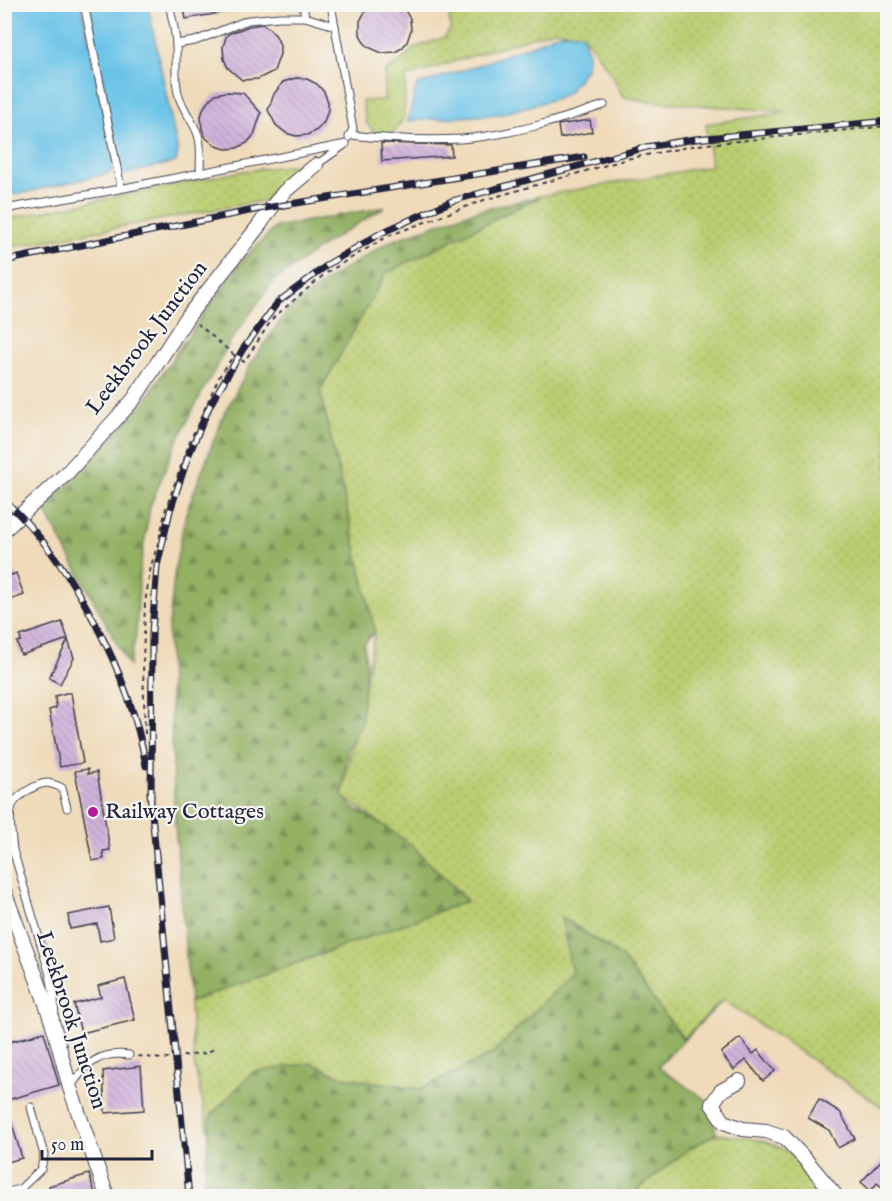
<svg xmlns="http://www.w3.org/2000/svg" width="892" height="1201" viewBox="0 0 892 1201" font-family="'IM FELL English',serif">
<defs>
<pattern id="green-dots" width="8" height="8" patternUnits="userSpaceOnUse" patternTransform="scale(1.5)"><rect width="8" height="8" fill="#bacd71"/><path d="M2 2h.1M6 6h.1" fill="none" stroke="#a0b063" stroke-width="1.8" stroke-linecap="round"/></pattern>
<pattern id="forest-firs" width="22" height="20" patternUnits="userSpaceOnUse" patternTransform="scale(1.5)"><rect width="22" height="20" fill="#93b063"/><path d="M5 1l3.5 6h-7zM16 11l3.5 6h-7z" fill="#788f53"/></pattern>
<pattern id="building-back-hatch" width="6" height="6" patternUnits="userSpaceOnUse" patternTransform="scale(1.5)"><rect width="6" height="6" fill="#d0b2da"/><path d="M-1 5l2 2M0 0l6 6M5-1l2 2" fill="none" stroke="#b299bc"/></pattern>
</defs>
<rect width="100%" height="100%" fill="#f6f6f2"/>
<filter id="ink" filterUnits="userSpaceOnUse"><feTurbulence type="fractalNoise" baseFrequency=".0167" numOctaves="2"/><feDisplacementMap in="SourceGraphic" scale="12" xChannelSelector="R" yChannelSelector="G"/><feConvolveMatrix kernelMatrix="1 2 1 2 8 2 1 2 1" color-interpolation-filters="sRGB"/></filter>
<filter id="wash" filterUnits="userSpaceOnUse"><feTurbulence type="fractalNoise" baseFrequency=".008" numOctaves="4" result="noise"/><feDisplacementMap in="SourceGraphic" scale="24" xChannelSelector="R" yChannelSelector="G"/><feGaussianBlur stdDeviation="1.35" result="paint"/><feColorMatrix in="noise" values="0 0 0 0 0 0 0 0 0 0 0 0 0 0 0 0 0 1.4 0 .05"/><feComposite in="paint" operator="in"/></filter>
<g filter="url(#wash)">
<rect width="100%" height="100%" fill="#efdbba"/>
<g fill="url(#green-dots)" stroke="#6e7856" stroke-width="1.5">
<path d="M447 5H887V1110L723 1000 684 1039 621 957 562 917 573 974 492 1054 421 1089 342 1077 312 1063 211 1115 209 1133 194 1062 190 1002 467 901 412 846 342 796 375 632 320 391 386 273 541 196 711 166 706 124 788 112 647 101 623 97C613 74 598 54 582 34L554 30 406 77 404 117 393 134 375 133 366 122 362 101 384 100 385 71 398 64 414 48 445 37 451 28Z"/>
<polygon points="311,163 272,199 5,248 5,219 243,171"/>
<path d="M716 1134C740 1137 768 1138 789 1153 800 1161 817 1185 826 1196H630L690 1148Z"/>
</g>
<g fill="url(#forest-firs)" stroke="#5a694f" stroke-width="1.5">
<polygon points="541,196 386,273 320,391 375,632 364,644 366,663 361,724 348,749 342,795 353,808 385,826 412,846 467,901 190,1002 175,824 168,634 175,568 186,513 223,416 252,362 287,311 336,274 389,242 468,213"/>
<polygon points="385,207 326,243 273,282 231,340 199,398 172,452 150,507 140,569 136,635 129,666 44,509 98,453 144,402 174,356 243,259 276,227"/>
<polygon points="561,917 621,956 683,1039 723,1000 658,1067 712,1104 716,1134 690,1148 630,1196 202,1196 211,1115 253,1072 312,1063 342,1077 421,1089 492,1054 572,974"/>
</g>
<g fill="#69c3e7" stroke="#467291" stroke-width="1.5">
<polygon points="5,5 81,5 114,163 110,173 15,195 5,183"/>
<polygon points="88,5 148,5 178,152 176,162 121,175"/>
<polygon points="568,32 582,34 588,51 587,67 568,93 557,98 502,114 408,121 417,85 476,66 532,45 554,35"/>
</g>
<g id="blocks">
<g fill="url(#building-back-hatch)">
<polygon points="183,4 231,4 231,11 186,19"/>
<polygon points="372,4 397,4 406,12 410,19 411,30 407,42 402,48 395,52 382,53 368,47 363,41 360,34 360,21 366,10"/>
<polygon points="262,24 269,28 276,36 280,45 280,54 274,71 258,79 242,80 228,68 224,59 223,47 226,37 228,34 249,26"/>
<polygon points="296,78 307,79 317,84 324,92 328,102 328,110 324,122 317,130 307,135 296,136 286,133 276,125 268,110 274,94 283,82"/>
<polygon points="226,92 243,93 261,113 254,135 247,143 237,148 226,149 216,146 206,138 202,129 201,116 204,107 211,98 216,94"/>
<polygon points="590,120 592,132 560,138 558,125"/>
<polygon points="381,143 451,145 452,156 382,161"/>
<polygon points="4,569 12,575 16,573 24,595 4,602"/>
<polygon points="62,622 68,639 21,655 17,642 21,641 20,636"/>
<polygon points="68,640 74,658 60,684 49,678"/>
<polygon points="66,693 71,693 83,763 60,767 49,710 56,708 55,696"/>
<polygon points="88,769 88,774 97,772 110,850 103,851 104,859 92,861 75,771"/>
<polygon points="109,907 114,938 100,941 97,924 70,929 68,915"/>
<polygon points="125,979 135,1020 81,1033 74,1004 101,997 98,986"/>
<polygon points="44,1032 59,1085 4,1101 4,1044"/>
<polygon points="740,1038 753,1054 758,1050 775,1071 763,1081 746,1060 734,1070 721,1053"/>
<polygon points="141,1066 144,1110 105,1113 103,1071"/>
<polygon points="819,1099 840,1112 855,1139 838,1148 829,1130 808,1118"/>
<polygon points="8,1110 22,1158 4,1163 4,1111"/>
<polygon points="888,1153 888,1192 877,1183 871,1191 861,1182"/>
<polygon points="89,1174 96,1197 52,1197 49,1186"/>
</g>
</g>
</g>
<g filter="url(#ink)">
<use href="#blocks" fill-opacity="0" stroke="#413e4e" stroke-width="1.5"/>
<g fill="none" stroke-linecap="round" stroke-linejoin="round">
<defs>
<g id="lane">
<polyline points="84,4 121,188"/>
<path d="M169 4C172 18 176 32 176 46 177 63 174 76 178 93 181 108 193 120 198 135 202 146 200 160 200 172"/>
<polyline points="303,4 305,17"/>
<polyline points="331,4 353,129 349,137"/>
<polyline points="176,44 195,41 248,20 279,17 305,17 335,26"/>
<path d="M350 135C387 139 424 141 461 139 510 135 557 121 604 105"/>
<polyline points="316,165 343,146"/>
<polyline points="4,209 104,192 346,144"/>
<path d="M55 1020 54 997 50 975 13 850C12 839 8 816 12 806 16 796 37 783 48 783 53 784 58 786 62 788L67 808"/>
<path d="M71 1086C87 1063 100 1051 129 1055"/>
<polyline points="4,1193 20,1189 41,1169 44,1155 31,1107"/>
</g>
<g id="street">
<polyline points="4,530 67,473 134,399 188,316 258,227 272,207 284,192 316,165"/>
<polyline points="4,891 43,995 54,1028 70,1088 107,1196"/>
<polyline points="739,1081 721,1091 712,1104 724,1122 743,1129 766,1131 784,1137 805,1159 836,1196"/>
</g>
</defs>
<use href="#lane" stroke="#413e4e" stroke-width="9"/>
<use href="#street" stroke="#413e4e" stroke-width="16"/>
<g stroke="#413e4e" stroke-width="2" stroke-dasharray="4.5 4.5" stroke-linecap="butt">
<polyline points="234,355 244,362 273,318 326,273 388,236 484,200 631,158 698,145 888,126"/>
<polyline points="145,734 143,664 145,603 151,566 159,540 166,508 190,441 219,377 234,355 198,324"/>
<polyline points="4,1043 40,1034"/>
<polyline points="138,1056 162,1059 206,1053 216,1048"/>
</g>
<use href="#lane" stroke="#fff" stroke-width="7"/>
<use href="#street" stroke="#fff" stroke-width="14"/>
<defs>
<g id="rail">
<polyline points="640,148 695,139 888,121"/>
<polyline points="4,261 259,209 584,157"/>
<path d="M4 500C72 561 131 677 146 766"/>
<polyline points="150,793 189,1196"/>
<polyline points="151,801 152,632 157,566 170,511 189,454 210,405 243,349 278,302 330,263 381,233 452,201 647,147"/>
</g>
</defs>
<use href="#rail" stroke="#22223b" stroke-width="7"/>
<use href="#rail" stroke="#f6f6f2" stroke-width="4.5" stroke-dasharray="14" stroke-linecap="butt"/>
</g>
</g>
<circle fill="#b5179e" stroke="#f6f6f2" stroke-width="2" cx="93" cy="812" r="6"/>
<g text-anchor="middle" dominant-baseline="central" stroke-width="4.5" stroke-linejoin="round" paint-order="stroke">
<g font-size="22" fill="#22223b" stroke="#f6f6f2">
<text transform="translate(147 338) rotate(-53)">Leekbrook Junction</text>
<text transform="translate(71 1020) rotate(72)">Leekbrook Junction</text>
</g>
<g font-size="22" fill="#22223b" stroke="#f6f6f2" text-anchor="start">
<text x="105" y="812">Railway Cottages</text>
</g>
</g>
<rect width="892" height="1201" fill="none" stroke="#f6f6f2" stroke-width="24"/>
<path d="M42 1150v9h110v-9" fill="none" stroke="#22223b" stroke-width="3"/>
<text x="51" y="1150" font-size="18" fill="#22223b" stroke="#f6f6f2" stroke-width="4.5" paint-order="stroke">50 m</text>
</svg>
